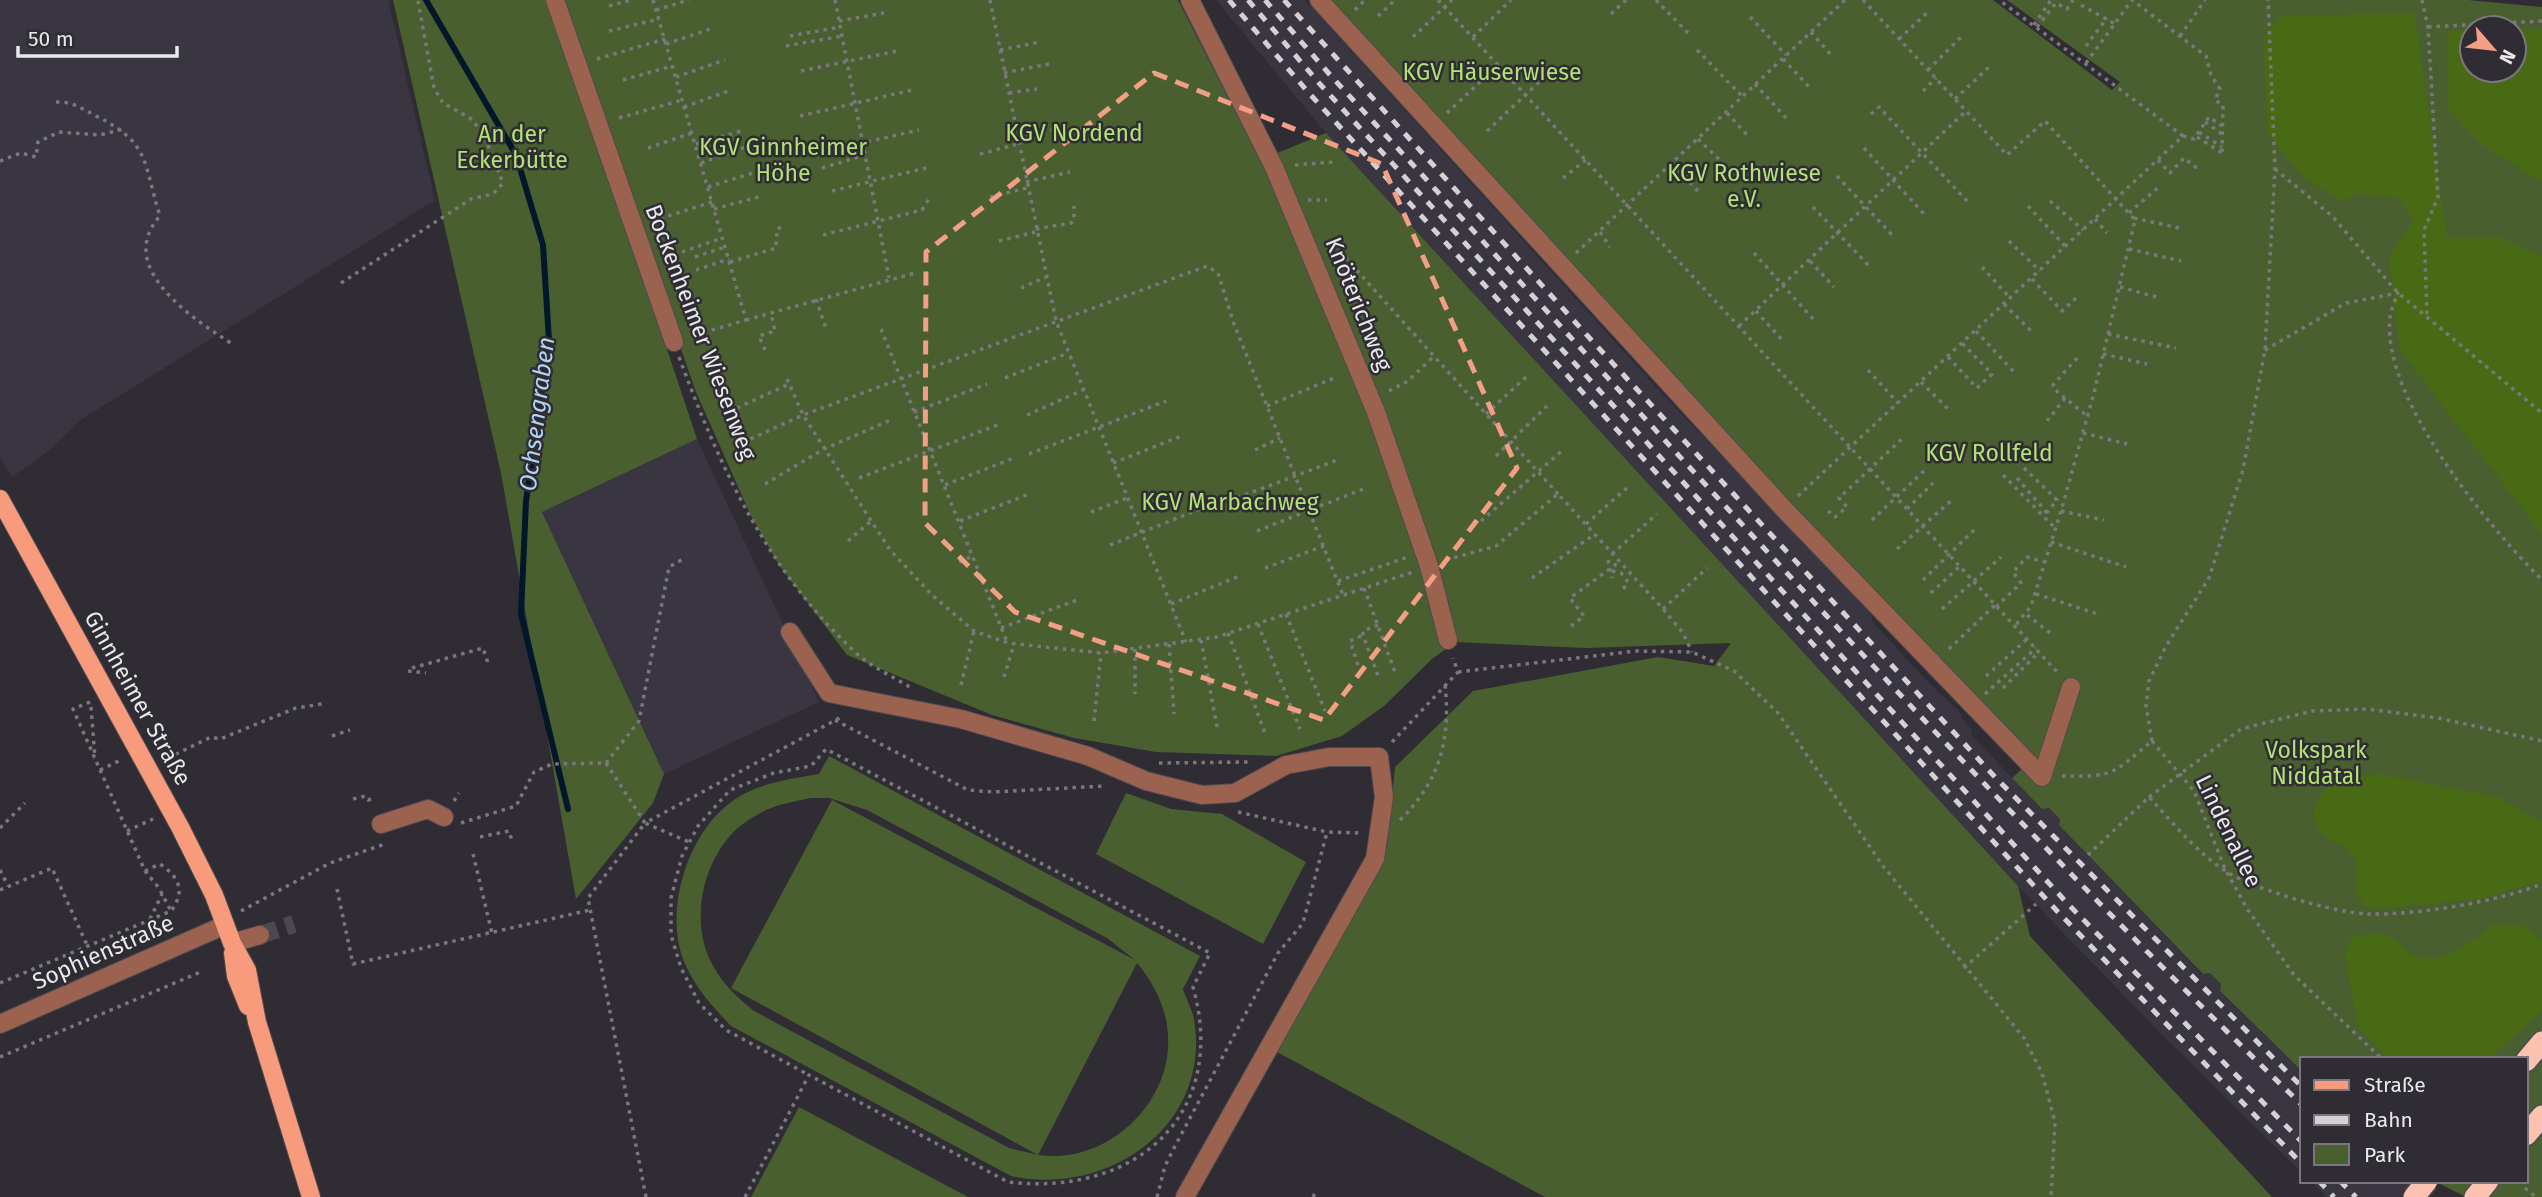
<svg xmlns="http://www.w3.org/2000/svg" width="2542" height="1197" viewBox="0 0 2542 1197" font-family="'Fira Sans',sans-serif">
<rect width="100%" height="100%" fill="#2f2d33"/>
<g fill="#393641">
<polygon points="0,0 388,0 435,200 82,419 46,453 12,477 0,457"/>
<polygon points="1216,0 1305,0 1654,385 1864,606 1871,615 1872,621 1923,677 1962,714 1961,718 1972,729 1971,734 2041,809 2049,808 2060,819 2059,825 2202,974 2210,973 2222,984 2220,992 2302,1071 2302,1173 2158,1031 2018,886 1326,133"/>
<polygon points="697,439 819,702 664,774 542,512"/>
<polygon points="2311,1181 2415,1181 2431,1197 2327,1197"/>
</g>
<g fill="#4a5f30" fill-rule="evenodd">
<polygon points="393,0 550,0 697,439 542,512 664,774 653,803 576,899 501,473"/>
<polygon points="559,0 1178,0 1260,160 1326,133 2018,886 2030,936 2272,1197 1545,1197 1277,1052 1387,847 1395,767 1473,691 1658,657 1714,666 1731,643 1586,648 1456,642 1432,659 1384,706 1342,736 1276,756 1156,752 1074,738 992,715 847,655 779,565 751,516 696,392"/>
<path d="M1326 0H1993L2112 90 2120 82 2007 0H2468L2542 7V1197H2466L2434 1181H2526V1059H2302V1071L2220 991 2221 984 2210 973 2203 974 2059 825 2060 819 2049 808 2042 809 2012 778 2031 761 1793 510ZM2472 28H2514V70H2472Z"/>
<path d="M829 756 1200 956 1183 989C1186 999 1192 1009 1194 1019 1212 1126 1108 1197 1011 1176L731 1026C713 1007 697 990 686 966 661 914 688 828 737 798 763 782 790 779 819 774ZM811 798H829L867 810 1107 938 1135 960 832 800 731 988 1038 1155 1009 1148 754 1011C735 996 719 980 709 958 688 910 708 841 755 816 773 805 791 802 811 798ZM1137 963C1154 983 1167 1009 1168 1036 1172 1104 1106 1165 1038 1155Z"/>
<polygon points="1126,793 1171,809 1222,814 1306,862 1263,944 1096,854"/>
<polygon points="799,1107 968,1197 751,1197"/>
</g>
<g fill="#496a15">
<polygon points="2414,13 2447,237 2498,237 2542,256 2542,534 2400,350 2389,256 2414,219 2397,198 2359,193 2342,201 2306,179 2268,134 2263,38 2281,16"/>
<polygon points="2542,29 2542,182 2484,146 2447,108 2448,31 2472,30 2472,70 2514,70 2514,30"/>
<path d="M2379 774 2500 798 2542 822V881L2484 898 2370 910 2356 893C2356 881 2359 866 2352 855 2346 843 2330 843 2321 833 2306 816 2318 792 2336 782 2347 776 2366 776 2379 774Z"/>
<path d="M2494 924 2524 926 2542 940V1010L2489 1059H2390L2358 1027 2345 953 2352 937C2368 934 2386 930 2399 942 2403 946 2406 951 2411 954 2440 969 2472 940 2494 924Z"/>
</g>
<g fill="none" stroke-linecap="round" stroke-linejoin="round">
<polyline stroke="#02182a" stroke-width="6" points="426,0 516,155 543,245 549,341 526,501 521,614 568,809"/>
<polyline stroke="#4b494f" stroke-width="18" stroke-dasharray="18 9" stroke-linecap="butt" points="260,935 294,924"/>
<defs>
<g id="minor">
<polyline points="555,0 674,342"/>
<polyline points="1190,0 1274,167 1376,412 1429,566 1448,640"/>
<polyline points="1319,0 1784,509 2042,777 2071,687"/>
<polyline points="790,632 829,693 961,719 1088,756 1146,781 1202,795 1235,793 1286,765 1329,757 1379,757 1384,797 1375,859 1185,1197"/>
<polyline points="381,824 428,809 444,817"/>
<polyline points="232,943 260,935"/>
<polyline points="0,1024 225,925"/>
</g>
<g id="major">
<polyline points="0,499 180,827 214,895 232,943 247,970 257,1022 311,1197"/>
<polyline points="233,953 236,976 248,1006"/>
</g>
<g id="highway">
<polyline points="2526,1061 2542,1042"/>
<polyline points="2526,1135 2542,1116"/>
<polyline points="2475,1197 2488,1181"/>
</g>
</defs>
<use href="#minor" stroke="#4d4b51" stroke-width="20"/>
<use href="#major" stroke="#4d4b51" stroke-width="20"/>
<use href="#highway" stroke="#4d4b51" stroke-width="24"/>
<g stroke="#7a787d" stroke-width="3.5" stroke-dasharray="3.5 5" stroke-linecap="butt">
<polyline points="653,0 746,320 692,336"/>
<polyline points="835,0 889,278"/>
<polyline points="990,0 1056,321 1186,642"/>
<polyline points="1438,0 2058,673"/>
<polyline points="1656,0 1690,35"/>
<polyline points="1863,0 2007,155 2045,121 2135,220 2094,393 2061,511 2031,606 2014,627"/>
<polyline points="2422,0 2428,27 2438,197 2424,230 2427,317"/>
<polyline points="2081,5 2115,24"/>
<polyline points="609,6 631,0"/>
<polyline points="656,10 689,0"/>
<polyline points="1355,10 1365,0"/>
<polyline points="1611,14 1626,0"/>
<polyline points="1378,16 1395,0"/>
<polyline points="1750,17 1786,55"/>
<polyline points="839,21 884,13"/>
<polyline points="2034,25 2051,0"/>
<polyline points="2037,27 2056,3 2067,9 2073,0"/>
<polyline points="2428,27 2542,21"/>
<polyline points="609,31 659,19"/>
<polyline points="1811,32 1832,56"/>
<polyline points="790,36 840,27"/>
<polyline points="2180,36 2205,0"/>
<polyline points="1413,37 1452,0"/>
<polyline points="1473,37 1511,0"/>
<polyline points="1899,39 1930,10"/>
<polyline points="666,44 713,28"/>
<polyline points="786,46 842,36"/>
<polyline points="2086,46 2107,18"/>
<polyline points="1000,50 1040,42"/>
<polyline points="1697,50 1743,97"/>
<polyline points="597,59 665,39"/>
<polyline points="1783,59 1812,90"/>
<polyline points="2086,63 2132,0 2206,56 2211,75 2220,89 2215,100 2223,105 2222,153"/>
<polyline points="1928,70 1962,36"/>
<polyline points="801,71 897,51"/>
<polyline points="1004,73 1049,64"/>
<polyline points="676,77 725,60"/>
<polyline points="623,80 672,66"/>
<polyline points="1755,84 1788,120"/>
<polyline points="1923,91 1936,78"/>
<polyline points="1009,93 1037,89"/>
<polyline points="1955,99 1990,66"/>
<path d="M56 102C71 101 83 109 96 116 151 143 143 163 160 216 113 268 196 321 234 345"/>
<polyline points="684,107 731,90"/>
<polyline points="1447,113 1499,64"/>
<polyline points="1727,113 1749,137"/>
<polyline points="1871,114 1879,107 1968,202"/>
<polyline points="800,116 912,90"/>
<polyline points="619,118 682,100"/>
<polyline points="2205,122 2222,134"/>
<polyline points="1487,131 1556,66"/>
<polyline points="2199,132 2222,147"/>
<polyline points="2183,136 2194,139 2209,117 2222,126"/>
<polyline points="1017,137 1068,127"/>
<polyline points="2197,137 2222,153"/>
<polyline points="1698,139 1725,165"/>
<polyline points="696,144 741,131"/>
<polyline points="648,148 692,133"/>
<polyline points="1864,148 1924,214"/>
<polyline points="818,153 919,130"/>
<polyline points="980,154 1018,144"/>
<polyline points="2158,160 2170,173 2184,158 2199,170"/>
<polyline points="0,161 21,153 36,157 38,142 59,132 100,135 123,129"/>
<polyline points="701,163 757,143"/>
<polyline points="1672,164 1699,192"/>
<polyline points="1295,165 1334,162"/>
<polyline points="822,168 865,155"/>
<polyline points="2275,169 2332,216 2398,293 2542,413"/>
<polyline points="1837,176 1893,236"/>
<polyline points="1563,178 1587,159"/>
<polyline points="1026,182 1070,172"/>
<polyline points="708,187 756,172"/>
<polyline points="832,191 930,167"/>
<polyline points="990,197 1027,188"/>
<polyline points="1308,200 1327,200"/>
<polyline points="2050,201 2083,230"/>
<polyline points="2028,206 2066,247"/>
<polyline points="1813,207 1870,267"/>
<polyline points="714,209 762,196"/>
<polyline points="2129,213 2161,185"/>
<polyline points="2134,218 2179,228"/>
<polyline points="2095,219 2107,233"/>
<polyline points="652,221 712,202"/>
<polyline points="1036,229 1071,223 1074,220 1074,206"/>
<polyline points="1600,232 1610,247"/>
<polyline points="823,235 922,210 929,199"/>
<polyline points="999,241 1035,232"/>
<polyline points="2009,241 2040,271"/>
<polyline points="1326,242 1334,245 1558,494"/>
<polyline points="2129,249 2181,261"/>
<polyline points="682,252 722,238"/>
<polyline points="1576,253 1845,0"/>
<polyline points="1754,253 1814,320"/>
<polyline points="695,257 725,247"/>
<polyline points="1810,261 1834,287"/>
<polyline points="730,262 776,248 777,229 784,226"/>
<polyline points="1982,267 2010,298"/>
<polyline points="696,270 729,259"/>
<polyline points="2032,279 2062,311 2076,298"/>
<polyline points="341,283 471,199 493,194 503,183 483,133 470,118 443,103 434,88 418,1"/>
<polyline points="2120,287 2160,298"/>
<polyline points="1021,288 1046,277"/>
<polyline points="816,299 827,331"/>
<polyline points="2004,304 2032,332"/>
<polyline points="1756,311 1783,341"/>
<polyline points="746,320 915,273"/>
<polyline points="1739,326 1966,111"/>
<polyline points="881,329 1007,642"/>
<polyline points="1976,331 2014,372"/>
<polyline points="2108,334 2176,348"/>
<polyline points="765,350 759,336 775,331 771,313"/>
<path d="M2265 350 2346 303 2398 293C2395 301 2390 311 2390 319 2382 399 2488 526 2542 580"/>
<polyline points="2103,354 2147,364"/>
<path d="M679 357C720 468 767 570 855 652 871 667 894 677 913 689"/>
<polyline points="1948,357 1977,388 1992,374 1962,343"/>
<polyline points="2077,358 2053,385 2054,389 2087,416"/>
<polyline points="1868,370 1898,403"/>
<polyline points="1005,378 1068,353"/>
<polyline points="787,379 803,415 890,550 932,595 974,631 1008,643 1101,653 1217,637 1413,572"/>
<polyline points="1921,382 1951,412"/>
<polyline points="1389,391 1408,381 1434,356"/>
<polyline points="1267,406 1334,378"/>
<polyline points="737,408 789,384"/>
<polyline points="914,412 987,384"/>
<polyline points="1486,414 1526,377"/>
<polyline points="1027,415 1083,390"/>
<polyline points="2047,421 2065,398"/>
<polyline points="2083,433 2127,444"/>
<polyline points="735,446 803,415 1207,266 1218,273 1234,324 1343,595"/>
<polyline points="1255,450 1280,438"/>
<polyline points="1029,454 1166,401"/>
<polyline points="1496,456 1550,403"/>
<polyline points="1113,463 1184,435"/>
<polyline points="2024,468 2057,500 2044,516"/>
<polyline points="2003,475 2055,528"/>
<polyline points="859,478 1000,424"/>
<polyline points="2017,478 2047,513"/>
<polyline points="765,484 824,449 893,419"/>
<polyline points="945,485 1014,458"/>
<polyline points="1798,496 2183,136 1999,0"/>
<polyline points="1237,498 1340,459"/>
<polyline points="1907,509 1933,483"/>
<polyline points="1828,511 1835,517 1847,507 1839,498 1903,438"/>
<polyline points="2061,511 2104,520"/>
<polyline points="1091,512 1127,498"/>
<polyline points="1872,520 1927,468"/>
<polyline points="960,521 1029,494"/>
<polyline points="1481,521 1563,450"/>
<polyline points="1586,524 1629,486"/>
<polyline points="1257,531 1363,489"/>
<polyline points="848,541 870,522"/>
<polyline points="2051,542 2126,567"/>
<polyline points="1110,545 1200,509"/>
<polyline points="1897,549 1954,498"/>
<polyline points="1612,554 1657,514"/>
<polyline points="1446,560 1496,546 1558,494 1663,609 1683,633 1692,652"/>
<polyline points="1608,560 1612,578"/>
<polyline points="959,562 973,556"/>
<polyline points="1265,568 1324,546"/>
<polyline points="1612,571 1621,573 1628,582 1622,591"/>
<polyline points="1532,578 1595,534"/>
<polyline points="1923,580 1976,528"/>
<polyline points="1338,581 1408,557"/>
<polyline points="1364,588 1395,672"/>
<polyline points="1931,593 1960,566"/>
<polyline points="2036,594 2101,615"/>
<polyline points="1171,604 1242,575"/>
<polyline points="1996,607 2021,583 2013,572 2027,557 2045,562"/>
<polyline points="1663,609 1707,568"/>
<polyline points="1942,609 2001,557"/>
<polyline points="1286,614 1325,711"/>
<polyline points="2027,615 2054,636"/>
<polyline points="1258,624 1300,729"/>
<polyline points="1378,625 1363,631 1363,635 1379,678"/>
<polyline points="1571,626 1584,616 1570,598 1619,562"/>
<polyline points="1001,628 1077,600"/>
<polyline points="1228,633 1266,736"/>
<polyline points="1201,640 1218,732"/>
<polyline points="1169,644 1174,714"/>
<polyline points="1135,649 1135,694"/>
<polyline points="1949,649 1995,605"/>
<polyline points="1358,665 1350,641 1363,635"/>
<polyline points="412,668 483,648 488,663"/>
<polyline points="408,671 426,673"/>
<polyline points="1458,672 1636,651 1692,652 1734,671 1778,713 1883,866 2024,1038 2042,1073 2055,1122 2051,1197"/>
<polyline points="1986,676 2027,639"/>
<polyline points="1004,677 1014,644"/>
<polyline points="961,685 974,631"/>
<polyline points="2003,688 2039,652"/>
<polyline points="1985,694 2036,648"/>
<polyline points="90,702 73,709 145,871 159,888 171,911"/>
<polyline points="91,707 95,758"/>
<polyline points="835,720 968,790 993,792 1105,786"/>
<polyline points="1094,721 1101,653"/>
<polyline points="332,736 350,730"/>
<polyline points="2152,741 2146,706 2149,681 2166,646 2209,578 2243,470 2265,350 2275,169 2268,0"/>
<polyline points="2152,741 2194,791 2225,869 2248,910 2294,975 2382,1059"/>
<polyline points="1392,742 1458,672 1453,658"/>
<polyline points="168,758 211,737 220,739 296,708 322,704"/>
<polyline points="606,763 645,823 843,716"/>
<polyline points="606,763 639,721 669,567 685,558"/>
<polyline points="1159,763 1249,762"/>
<polyline points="100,770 121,760"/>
<path d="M2062 776C2115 777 2112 774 2152 741"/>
<polyline points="2149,797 2241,729 2312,711 2367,709 2438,718 2542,741"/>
<polyline points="353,799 365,796 368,800 371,799"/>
<polyline points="454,801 459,793"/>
<polyline points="1238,812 1327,832 1362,833"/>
<path d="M1400 820C1440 781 1451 739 1445 685"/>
<polyline points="461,823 516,806 534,772 552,764 606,763"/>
<polyline points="0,828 25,803"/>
<polyline points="127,831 153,819"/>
<polyline points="480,837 509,831 512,841"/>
<polyline points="473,854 492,933"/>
<path d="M2088 855 2149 797C2176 826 2204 862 2240 879 2270 893 2336 913 2369 914 2419 915 2495 902 2542 884"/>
<polyline points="0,870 8,886"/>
<polyline points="337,889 353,964 590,910"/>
<polyline points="0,890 52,868 87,945"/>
<polyline points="241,911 330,863 385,844"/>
<polyline points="150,919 162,894"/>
<polyline points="1964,968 2036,904"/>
<path d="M0 983 171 911C186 891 179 877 160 864L145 871"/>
<polyline points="0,1057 203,971"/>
<polyline points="2525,1188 2536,1197"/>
<polyline points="646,1197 588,898 645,823 689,842"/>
<path d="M745 1197 809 1075 1008 1182C1136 1197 1229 1114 1193 987L1210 953 826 749 811 766 774 773 730 790 698 826 682 856 671 898V935L681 968 699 1003 726 1030 809 1075"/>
<polyline points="1157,1197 1165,1166 1173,1150 1278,953 1303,923 1327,832"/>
<polyline points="1313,1197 1315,1193"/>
</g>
<use href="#minor" stroke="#9b624f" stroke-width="18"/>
<use href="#major" stroke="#f89b7c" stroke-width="18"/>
<use href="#highway" stroke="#fbc2af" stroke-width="21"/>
<g stroke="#d3d1d6" stroke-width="5" stroke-dasharray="9 9" stroke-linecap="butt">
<polyline points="1229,0 1308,92 2057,911 2302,1164"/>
<polyline points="1248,0 1319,83 2067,903 2302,1142"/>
<path d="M1265 0 1331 76C1651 422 1963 777 2302 1105"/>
<polyline points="1284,0 1595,344 1995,777 2302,1087"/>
<polyline points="2319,1181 2334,1197"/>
<polyline points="2340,1181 2356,1197"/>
<polyline points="2381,1181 2382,1182"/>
</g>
<defs>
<polyline id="highway-bridge" points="2414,1197 2427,1181"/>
</defs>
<use href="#highway-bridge" stroke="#4d4b51" stroke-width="24" stroke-linecap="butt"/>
<use href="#highway-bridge" stroke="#fbc2af" stroke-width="21"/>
</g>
<path fill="none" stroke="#f39f85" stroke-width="5" stroke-dasharray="14 9" stroke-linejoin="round" d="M1154 73 1382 164 1517 468 1324 720 1015 612 925 523 926 252Z"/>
<g text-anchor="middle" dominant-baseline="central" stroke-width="5" stroke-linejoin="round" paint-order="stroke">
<g font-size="23" fill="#b2e276" stroke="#2f2d33">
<text x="1492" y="72">KGV Häuserwiese</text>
<text x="1074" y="133">KGV Nordend</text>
<text x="512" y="134">An der<tspan x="512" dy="26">Eckerbütte</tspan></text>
<text x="783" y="147">KGV Ginnheimer<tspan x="783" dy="26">Höhe</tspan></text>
<text x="1744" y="173">KGV Rothwiese<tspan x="1744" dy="26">e.V.</tspan></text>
<text x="1989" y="453">KGV Rollfeld</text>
<text x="1230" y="502">KGV Marbachweg</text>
<text x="2316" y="750">Volkspark<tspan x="2316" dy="26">Niddatal</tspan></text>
</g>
<g font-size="23" fill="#eae9ed" stroke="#2f2d33">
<text transform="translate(1359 304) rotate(68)">Knöterichweg</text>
<text transform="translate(701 332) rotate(69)">Bockenheimer Wiesenweg</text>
<text transform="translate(138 698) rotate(61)">Ginnheimer Straße</text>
<text transform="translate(2229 831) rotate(64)">Lindenallee</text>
<text transform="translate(103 952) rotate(-24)">Sophienstraße</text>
</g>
<g font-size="24" font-style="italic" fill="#b1d5f5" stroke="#2f2d33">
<text transform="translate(537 414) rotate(-83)">Ochsengraben</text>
</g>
</g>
<rect x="2300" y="1057" width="228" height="126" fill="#2f2d33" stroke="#7a787d" stroke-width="2"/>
<rect x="2314" y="1080" width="35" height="10" fill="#f89b7c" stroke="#7a787d" stroke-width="2"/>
<text x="2364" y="1092" font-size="21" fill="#eae9ed">Straße</text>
<rect x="2314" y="1115" width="35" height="10" fill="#d3d1d6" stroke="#7a787d" stroke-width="2"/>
<text x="2364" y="1127" font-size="21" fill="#eae9ed">Bahn</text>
<rect x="2314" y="1144" width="35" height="21" fill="#4a5f30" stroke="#7a787d" stroke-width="2"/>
<text x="2364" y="1162" font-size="21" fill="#eae9ed">Park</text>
<g transform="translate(2493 49) rotate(118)"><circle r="33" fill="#2f2d33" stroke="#7a787d" stroke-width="2"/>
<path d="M0-5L12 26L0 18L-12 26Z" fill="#f39f85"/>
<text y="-10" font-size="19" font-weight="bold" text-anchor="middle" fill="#eae9ed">N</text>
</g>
<path d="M18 46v10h159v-10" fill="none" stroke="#eae9ed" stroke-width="3.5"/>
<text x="28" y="46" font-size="21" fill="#eae9ed" stroke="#2f2d33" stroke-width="5" paint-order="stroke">50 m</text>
</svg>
